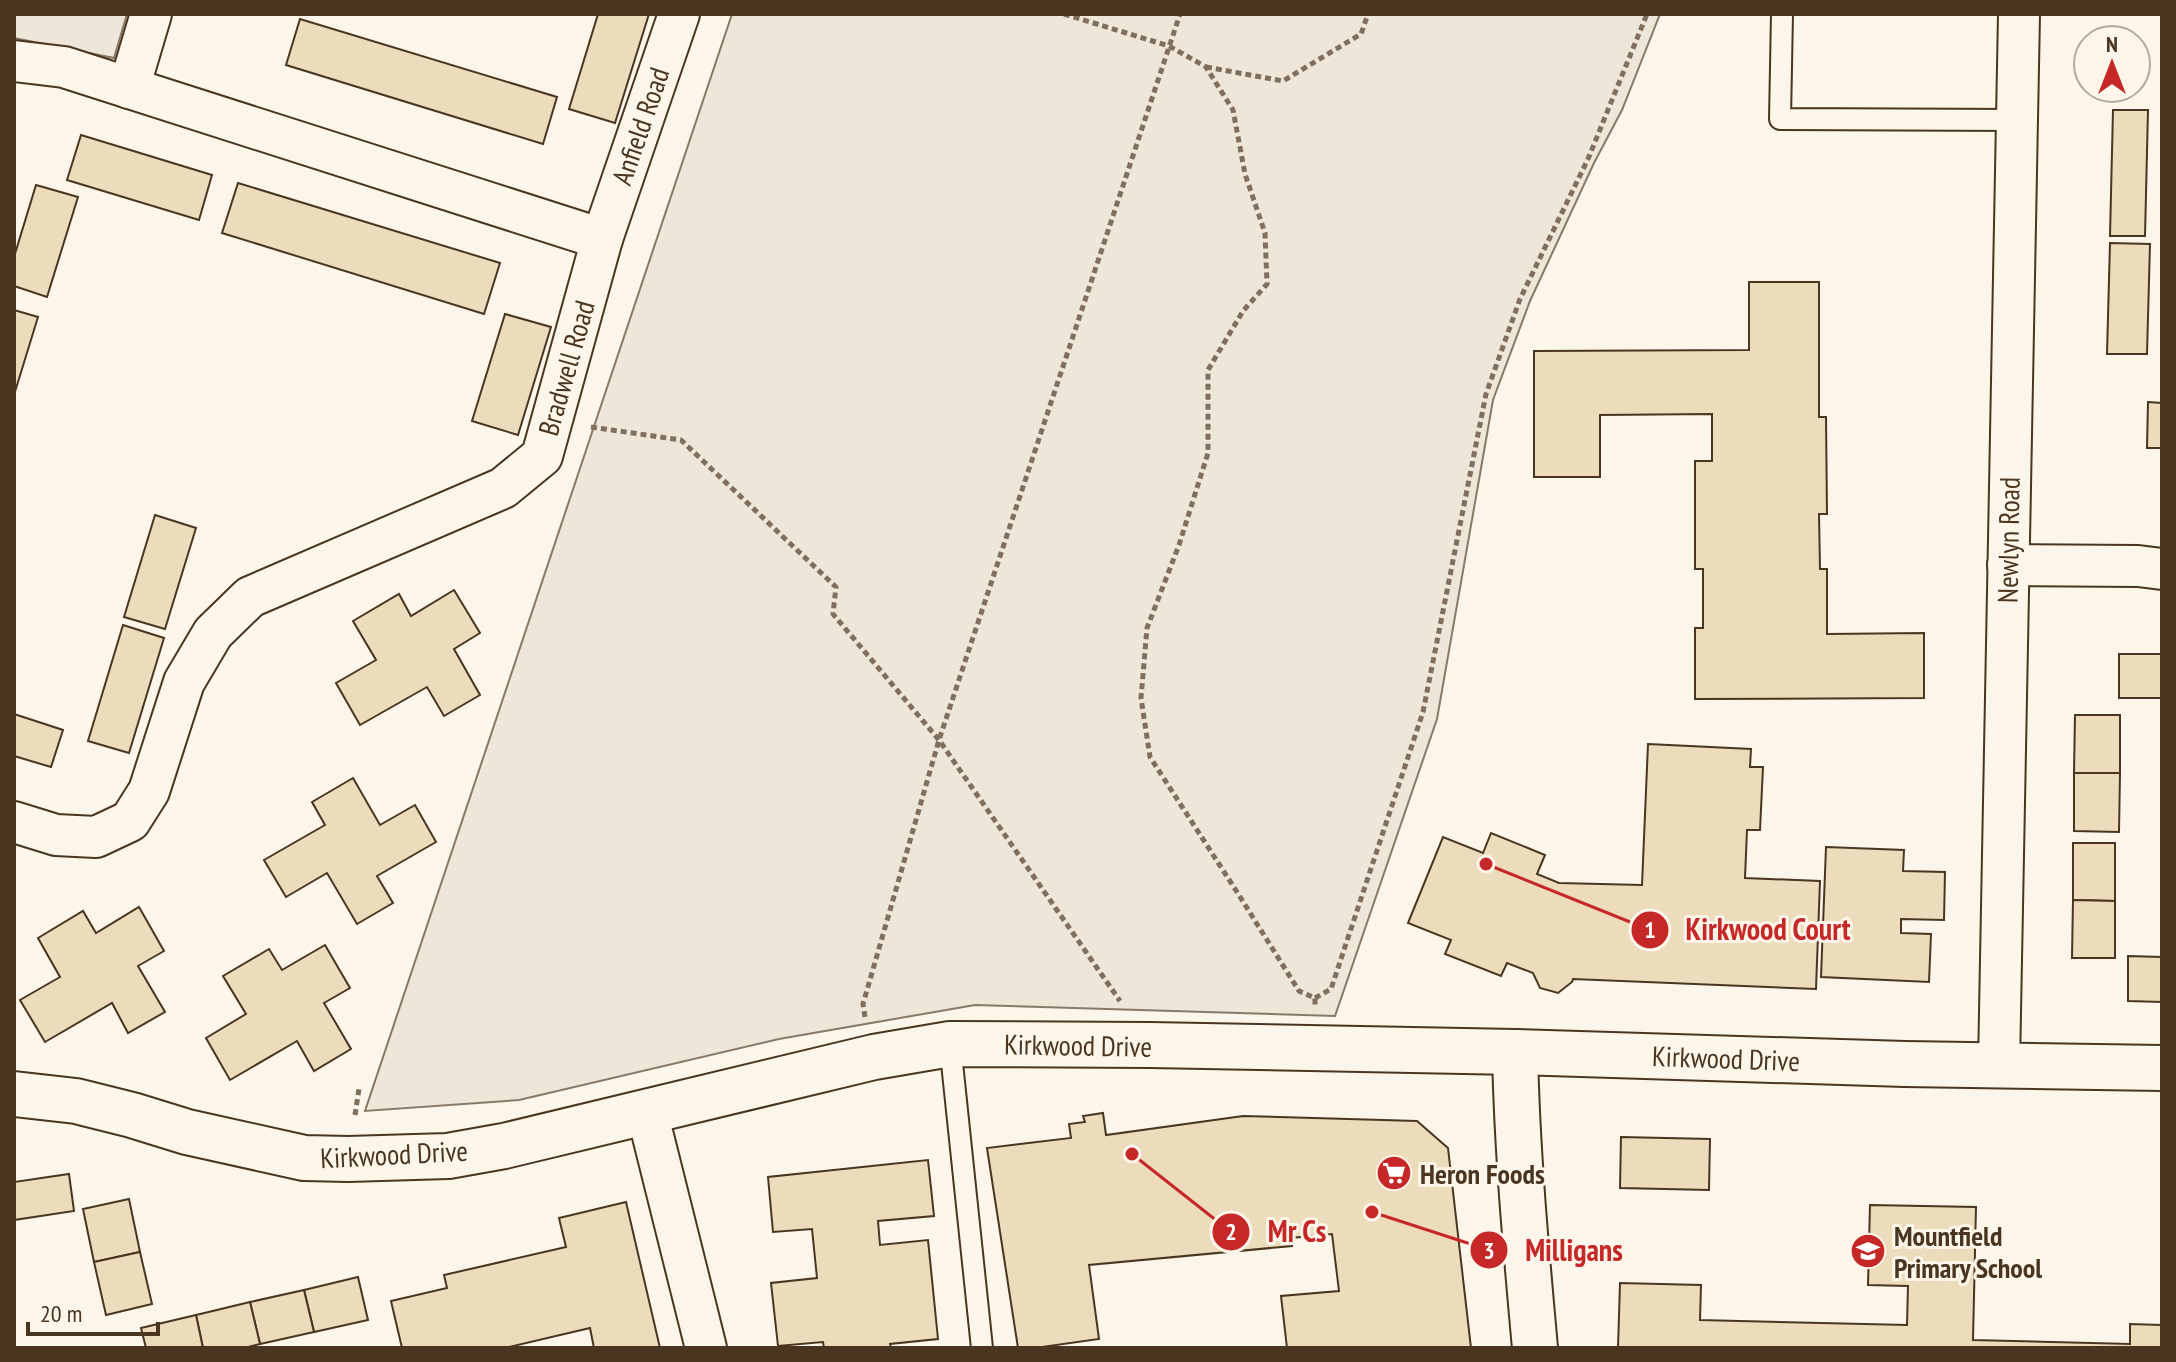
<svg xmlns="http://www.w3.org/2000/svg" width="2176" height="1362" viewBox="0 0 2176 1362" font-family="'PT Sans Narrow',sans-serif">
<rect width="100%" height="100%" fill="#fbf6e9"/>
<g fill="#ede6d9" stroke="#887966" stroke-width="2">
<polygon points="14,14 127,14 114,58 14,38"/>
<polygon points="732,14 1660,14 1622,110 1594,163 1530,301 1493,400 1437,719 1335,1016 975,1005 779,1039 519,1100 365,1111"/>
</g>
<g fill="#ecdcbc" stroke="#4a3520" stroke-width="2">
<polygon points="598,14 649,14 615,123 569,109"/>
<polygon points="300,19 557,97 543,144 286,65"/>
<polygon points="2113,110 2148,110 2145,236 2110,236"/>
<polygon points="81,135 212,175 199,220 67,180"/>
<polygon points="238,183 500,263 484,314 222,233"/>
<polygon points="36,185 78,197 47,297 14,286 14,257"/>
<polygon points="2110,243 2150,244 2147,354 2107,354"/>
<polygon points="1749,282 1819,282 1819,417 1826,417 1827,514 1819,514 1820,569 1827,569 1827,634 1924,633 1924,698 1695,699 1695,628 1703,628 1703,569 1695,569 1695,461 1712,461 1712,414 1600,415 1600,477 1534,477 1534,351 1749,350"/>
<polygon points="14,310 38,317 14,395"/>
<polygon points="505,314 551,327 518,435 472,421"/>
<polygon points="2148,402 2162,403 2162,448 2147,448"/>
<polygon points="155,515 196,528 165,629 124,617"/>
<polygon points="454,590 480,633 454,649 480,695 444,716 427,687 360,725 336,683 376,660 353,621 399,594 411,616"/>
<polygon points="123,625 164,638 129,753 88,741"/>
<rect x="2119" y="654" width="43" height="44"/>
<polygon points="14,714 63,730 51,767 14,756"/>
<polygon points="2075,715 2120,715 2120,773 2074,773"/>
<polygon points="1648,744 1751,749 1750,767 1763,767 1760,830 1747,830 1745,878 1820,881 1816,989 1573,979 1572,982 1558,993 1540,988 1533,973 1507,963 1501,976 1445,954 1451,940 1408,923 1443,837 1483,853 1491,833 1545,855 1537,874 1559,883 1642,885"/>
<polygon points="2074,773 2120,773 2119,832 2074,831"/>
<polygon points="353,778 380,825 415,805 436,842 377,876 393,903 357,924 327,873 286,897 264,860 325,825 312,802"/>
<polygon points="2073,843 2115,843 2115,901 2073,900"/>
<polygon points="1826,847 1904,850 1903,871 1945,872 1944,920 1901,919 1901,933 1931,934 1929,982 1821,977"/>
<polygon points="2073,900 2115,901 2115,958 2072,958"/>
<polygon points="139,907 164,951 138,966 165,1012 128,1033 112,1003 45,1042 20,1000 60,977 38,938 83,911 96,933"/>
<polygon points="325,945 350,988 324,1003 351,1049 314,1071 297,1041 230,1080 206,1038 246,1014 223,976 269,949 282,970"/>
<polygon points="2128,956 2162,957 2162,1002 2128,1001"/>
<polygon points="1103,1113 1106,1135 1243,1116 1417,1121 1448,1148 1471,1348 1287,1348 1281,1296 1339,1291 1332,1234 1291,1238 1292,1246 1089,1265 1099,1339 1035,1348 1018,1348 987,1148 1071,1138 1069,1124 1085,1122 1083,1116"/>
<polygon points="1621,1137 1710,1139 1709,1190 1620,1188"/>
<polygon points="928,1160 934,1216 878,1221 880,1245 928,1240 938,1339 890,1344 891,1348 824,1348 823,1342 778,1346 771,1283 817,1278 812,1229 773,1232 768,1177"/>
<polygon points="69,1174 74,1211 14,1220 14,1182"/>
<polygon points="129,1199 140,1252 94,1262 83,1209"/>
<polygon points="626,1202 660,1348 594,1348 590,1328 505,1348 402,1348 391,1301 447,1288 444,1275 566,1247 559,1218"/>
<polygon points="1870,1205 1976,1207 1973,1340 2130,1344 2130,1324 2162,1325 2162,1348 1618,1348 1620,1283 1701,1285 1700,1320 1907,1325 1908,1286 1868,1285"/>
<polygon points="140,1252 152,1304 106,1315 94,1262"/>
<polygon points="358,1277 368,1320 314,1332 304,1290"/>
<polygon points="304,1290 314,1332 260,1344 250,1302"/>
<polygon points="250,1302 260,1344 244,1348 203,1348 196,1315"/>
<polygon points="196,1315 203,1348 146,1348 141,1328"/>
</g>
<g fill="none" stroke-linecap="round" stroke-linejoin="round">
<defs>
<g id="lane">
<polyline points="1782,14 1780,119 2017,120"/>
<polyline points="950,1044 982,1348"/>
</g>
<g id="street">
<polyline points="14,61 64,67 602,239 542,456 503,488 250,597 213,633 184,682 149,791 130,821 96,837 56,835 14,822"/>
<polyline points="129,88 151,14"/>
<polyline points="602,239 679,14"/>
<polyline points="2008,565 2138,566 2162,569"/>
<polyline points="1999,1065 2019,14"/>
<polyline points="647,1112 706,1348"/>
</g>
<g id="secondary">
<path d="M1515 1052C1517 1151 1526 1249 1535 1348"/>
<polyline points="14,1094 76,1101 132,1115 187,1132 304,1158 348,1159 448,1156 504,1146 874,1057 950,1044 1150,1045 1515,1052 1905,1064 2162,1068"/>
</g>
</defs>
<use href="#lane" stroke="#4a3520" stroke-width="24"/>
<use href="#street" stroke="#4a3520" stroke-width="44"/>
<use href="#secondary" stroke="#4a3520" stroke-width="48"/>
<g stroke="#7f6f5c" stroke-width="5" stroke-dasharray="6 4" stroke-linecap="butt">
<polyline points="1064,14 1169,46 1206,67 1233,110 1245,174 1265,233 1267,284 1243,311 1208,370 1208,453 1179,545 1147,628 1141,698 1150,757 1237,892 1299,991 1315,998 1315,1005"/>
<polyline points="1206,67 1283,81 1361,34 1368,14"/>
<polyline points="591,427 681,440 836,587 833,614 939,740 1120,1001"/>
<polyline points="1315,998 1331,989 1423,712 1486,394 1520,299 1588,159 1647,14"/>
<polyline points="865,1017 863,1004 939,740 1180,14"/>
<polyline points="355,1115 359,1089"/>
</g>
<use href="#lane" stroke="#fbf6e9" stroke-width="20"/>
<use href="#street" stroke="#fbf6e9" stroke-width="40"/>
<use href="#secondary" stroke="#fbf6e9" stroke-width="44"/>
</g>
<defs>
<symbol id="supermarket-disc" viewBox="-11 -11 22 22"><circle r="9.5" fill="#c62828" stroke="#fbf6e9"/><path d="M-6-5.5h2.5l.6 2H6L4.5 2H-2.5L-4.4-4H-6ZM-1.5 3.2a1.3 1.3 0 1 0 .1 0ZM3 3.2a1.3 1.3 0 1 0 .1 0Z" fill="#fff"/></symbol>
<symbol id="school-disc" viewBox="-11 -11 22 22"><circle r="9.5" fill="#c62828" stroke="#fbf6e9"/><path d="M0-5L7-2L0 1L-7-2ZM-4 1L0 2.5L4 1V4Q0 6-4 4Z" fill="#fff"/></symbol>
</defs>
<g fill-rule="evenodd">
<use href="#supermarket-disc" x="1374" y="1153" width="40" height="40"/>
<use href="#school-disc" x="1848" y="1231" width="40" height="40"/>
</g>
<g text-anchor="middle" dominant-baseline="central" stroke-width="6" stroke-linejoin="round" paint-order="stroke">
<g font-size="28" fill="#4a3520" stroke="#fbf6e9">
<text transform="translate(640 126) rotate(-71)">Anfield Road</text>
<text transform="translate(566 368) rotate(-74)">Bradwell Road</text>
<text transform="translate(2008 540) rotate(-89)">Newlyn Road</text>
<text transform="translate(1078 1045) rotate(1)">Kirkwood Drive</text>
<text transform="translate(1726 1058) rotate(2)">Kirkwood Drive</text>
<text transform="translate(394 1154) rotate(-3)">Kirkwood Drive</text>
</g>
<g font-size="28" font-weight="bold" fill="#4a3520" stroke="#fbf6e9" text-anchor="start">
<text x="1420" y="1173">Heron Foods</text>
<text x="1894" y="1235">Mountfield<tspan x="1894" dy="32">Primary School</tspan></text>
</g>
</g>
<path fill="none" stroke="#c62828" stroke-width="3" d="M1486 864L1650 930M1132 1154L1231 1232M1372 1212L1489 1250"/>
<g fill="#c62828" stroke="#fbf6e9" stroke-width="3">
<circle cx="1486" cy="864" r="8"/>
<circle cx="1132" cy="1154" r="8"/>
<circle cx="1372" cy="1212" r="8"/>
<circle cx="1650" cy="930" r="20"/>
<circle cx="1231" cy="1232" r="20"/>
<circle cx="1489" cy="1250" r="20"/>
</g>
<g font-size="24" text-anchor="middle" font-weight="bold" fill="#fff">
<text x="1650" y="938">1</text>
<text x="1231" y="1240">2</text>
<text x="1489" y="1259">3</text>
</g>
<g font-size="30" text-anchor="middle" font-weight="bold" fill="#c62828" stroke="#fbf6e9" stroke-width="6" stroke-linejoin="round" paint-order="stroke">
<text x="1768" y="940">Kirkwood Court</text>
<text x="1297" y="1242">Mr Cs</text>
<text x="1574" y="1261">Milligans</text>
</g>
<rect width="2176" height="1362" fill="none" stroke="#4a3520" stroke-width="32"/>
<g transform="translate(2112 64)"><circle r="38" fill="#fbf6e9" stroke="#b4a999" stroke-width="2"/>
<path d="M0-6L14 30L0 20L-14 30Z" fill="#c62828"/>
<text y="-12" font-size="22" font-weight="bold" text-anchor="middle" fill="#4a3520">N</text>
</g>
<path d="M28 1322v12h130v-12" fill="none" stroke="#4a3520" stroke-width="4"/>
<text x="40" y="1322" font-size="24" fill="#4a3520" stroke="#fbf6e9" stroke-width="6" paint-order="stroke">20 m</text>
</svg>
